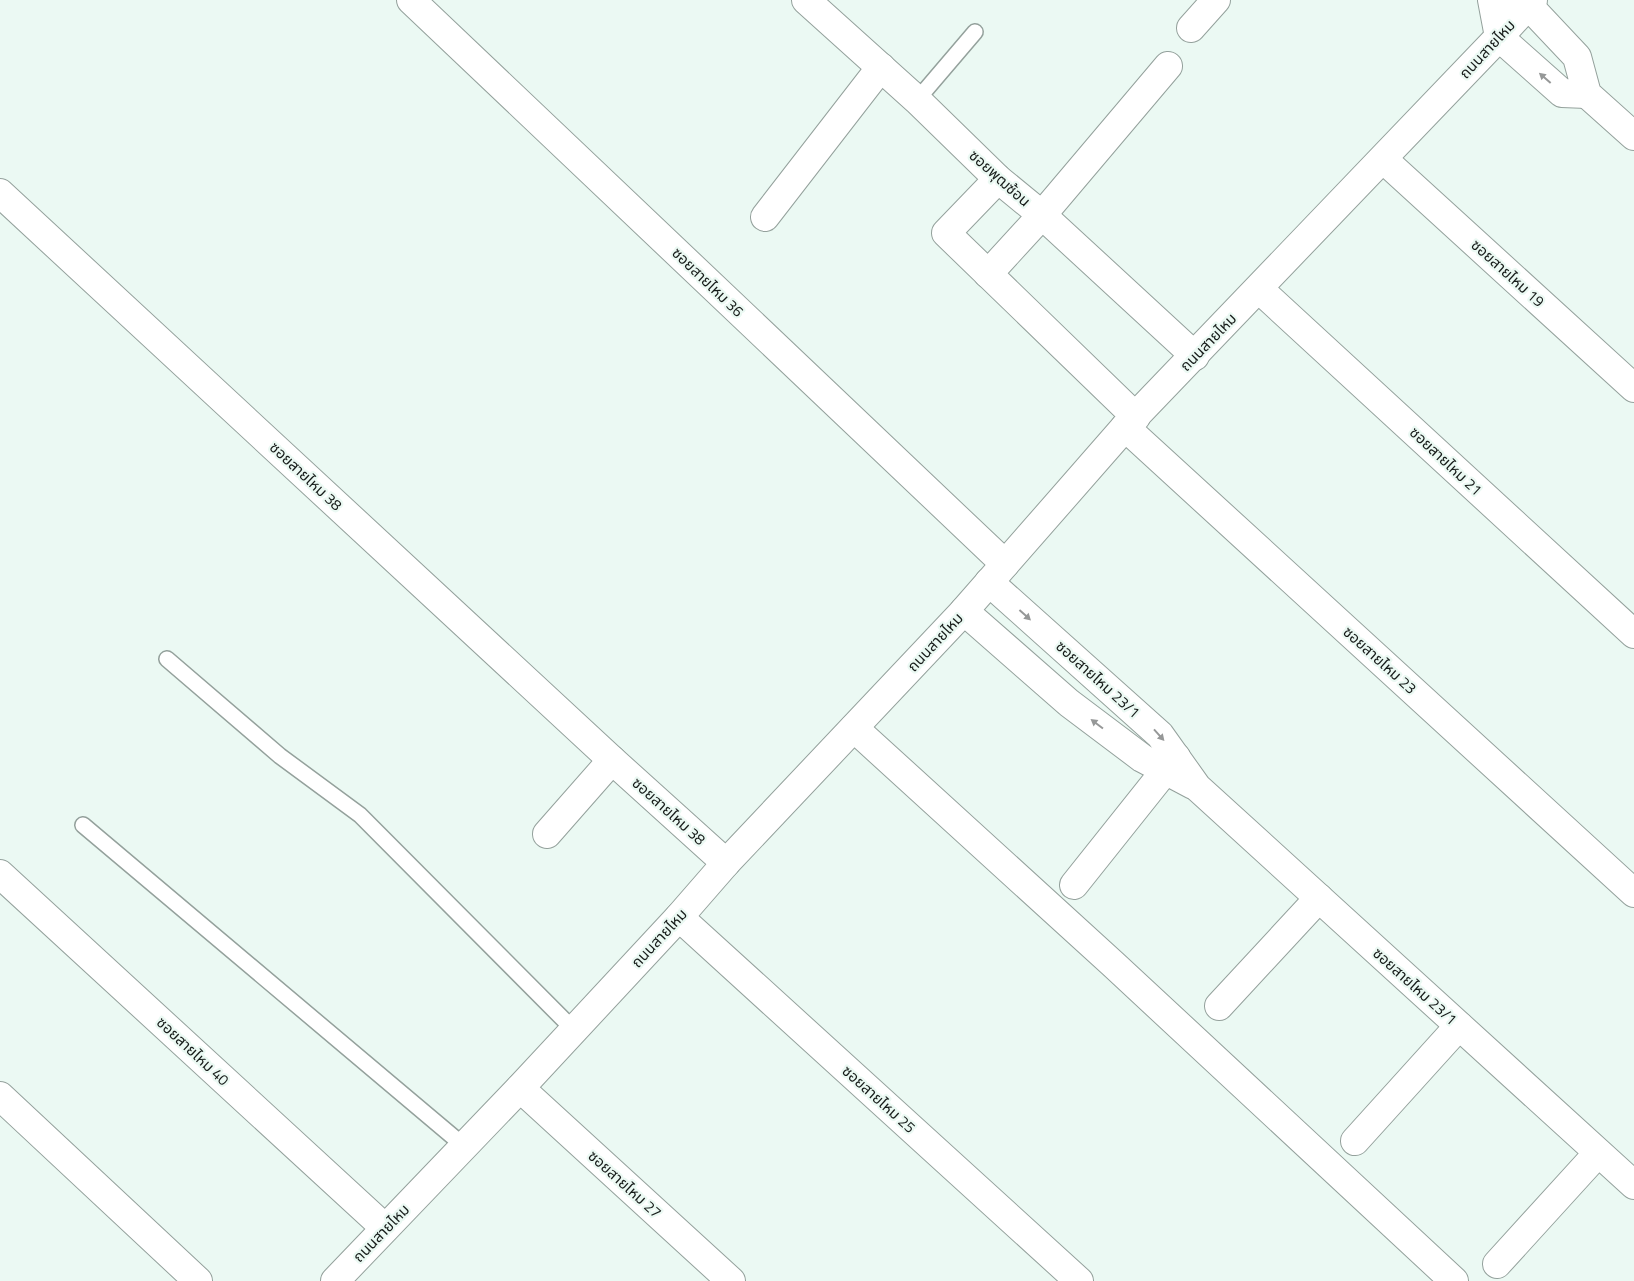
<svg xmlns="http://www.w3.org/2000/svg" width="1634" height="1281" viewBox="0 0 1634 1281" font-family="'Titillium Web','Noto Sans Thai',sans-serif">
<rect width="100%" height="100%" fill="#ebf9f3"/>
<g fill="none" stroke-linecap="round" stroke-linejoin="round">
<defs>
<g id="lane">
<polyline points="917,100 975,32"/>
<polyline points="167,659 280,756 360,815 573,1029"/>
<polyline points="83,825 464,1146"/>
</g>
<g id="street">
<polyline points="411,0 1005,564"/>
<polyline points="806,0 917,100 998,179 1042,215 1195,356"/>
<polyline points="1492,0 1499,37 1562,93 1587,94"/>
<polyline points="1513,0 1528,5 1577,57 1587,94 1634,136"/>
<polyline points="1191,28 1216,0"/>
<polyline points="1383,159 1634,388"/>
<polyline points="998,179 946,233 1136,417"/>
<polyline points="0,193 612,760 726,863"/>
<polyline points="765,217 881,67"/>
<polyline points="988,274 1042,215 1168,66"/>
<polyline points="1259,289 1634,634"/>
<polyline points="1125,427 1634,893"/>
<polyline points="989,582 1160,735 1197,787 1634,1185"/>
<polyline points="964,611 1069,703 1142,758 1193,785"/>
<polyline points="854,728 1113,964 1454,1281"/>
<polyline points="547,834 612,760"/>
<polyline points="0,874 385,1228"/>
<polyline points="1074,885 1176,757"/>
<polyline points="679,917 1079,1281"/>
<polyline points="1219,1006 1319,898"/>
<polyline points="520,1088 731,1281"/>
<polyline points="0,1096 198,1281"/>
<polyline points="1355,1141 1459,1026"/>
<polyline points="1497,1264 1598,1153"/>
</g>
<polyline id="secondary" points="335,1281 520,1088 679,917 726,863 964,611 1125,427 1499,37 1533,0"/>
</defs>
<use href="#lane" stroke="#94a19c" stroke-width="18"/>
<use href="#street" stroke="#94a19c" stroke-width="30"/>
<use href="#secondary" stroke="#94a19c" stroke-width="30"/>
<use href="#lane" stroke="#fff" stroke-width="15"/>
<use href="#street" stroke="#fff" stroke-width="28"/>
<use href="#secondary" stroke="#fff" stroke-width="28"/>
</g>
<defs><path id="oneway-solid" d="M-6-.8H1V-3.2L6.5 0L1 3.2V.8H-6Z" transform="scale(1.25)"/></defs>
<g fill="#969898">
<use href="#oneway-solid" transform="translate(1545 78) rotate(-139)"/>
<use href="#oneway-solid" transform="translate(1025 615) rotate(42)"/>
<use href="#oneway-solid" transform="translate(1097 724) rotate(-143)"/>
<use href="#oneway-solid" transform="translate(1159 735) rotate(48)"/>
</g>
<g text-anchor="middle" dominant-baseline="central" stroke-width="4.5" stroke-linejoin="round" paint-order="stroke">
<g font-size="15" fill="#161b19" stroke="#ebf9f3">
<text transform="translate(1487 49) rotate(-47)">ถนนสายไหม</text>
<text transform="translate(1000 178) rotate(42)">ซอยพุฒซ้อน</text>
<text transform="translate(1508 273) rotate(42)">ซอยสายไหม 19</text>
<text transform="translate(708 282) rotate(44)">ซอยสายไหม 36</text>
<text transform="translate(1208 342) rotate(-46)">ถนนสายไหม</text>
<text transform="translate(1446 461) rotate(43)">ซอยสายไหม 21</text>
<text transform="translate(306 476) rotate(43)">ซอยสายไหม 38</text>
<text transform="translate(935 642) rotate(-47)">ถนนสายไหม</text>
<text transform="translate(1380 660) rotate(42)">ซอยสายไหม 23</text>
<text transform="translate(1098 679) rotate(42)">ซอยสายไหม 23/1</text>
<text transform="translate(669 811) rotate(42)">ซอยสายไหม 38</text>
<text transform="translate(659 938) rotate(-47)">ถนนสายไหม</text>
<text transform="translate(1415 986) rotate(42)">ซอยสายไหม 23/1</text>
<text transform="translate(193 1051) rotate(43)">ซอยสายไหม 40</text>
<text transform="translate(879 1099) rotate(42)">ซอยสายไหม 25</text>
<text transform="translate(625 1184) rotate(42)">ซอยสายไหม 27</text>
<text transform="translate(381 1233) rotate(-46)">ถนนสายไหม</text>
</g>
</g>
</svg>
